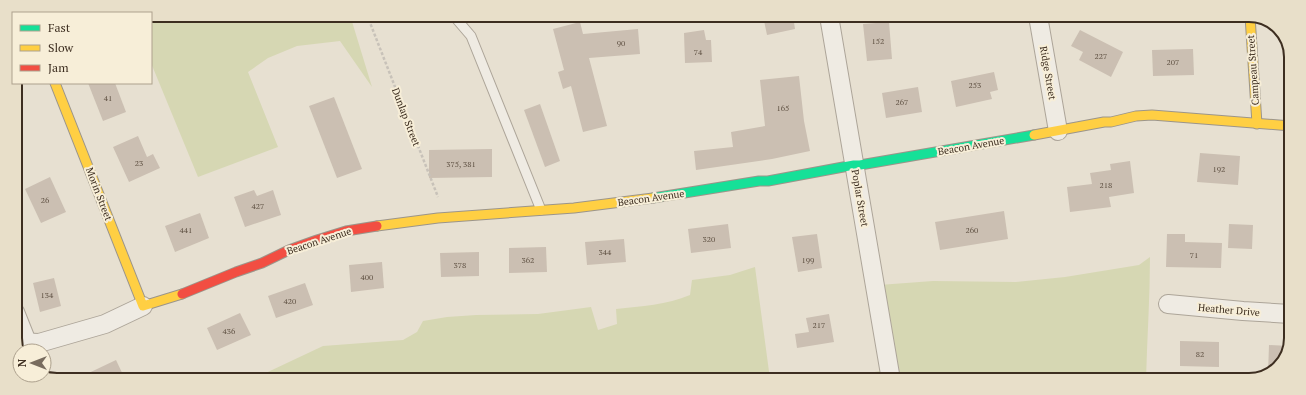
<svg xmlns="http://www.w3.org/2000/svg" width="1306" height="395" viewBox="0 0 1306 395" font-family="'PT Serif',serif">
<rect width="100%" height="100%" fill="#e7e0d1"/>
<g fill="#d6d7b3">
<polygon points="151,15 350,15 372,87 340,41 297,46 268,58 248,72 278,147 198,177 151,63"/>
<path d="M1150 257C1150 298 1147 339 1146 380H934L897 374 865 380 839 379 895 368 879 285 933 281 1016 282 1065 277 1139 265Z"/>
<path d="M755 267 770 379H253L323 346 403 340 417 332 423 321 447 317 476 315 538 314 591 307 598 330 617 324 616 309C641 306 667 305 690 295L692 280 730 275Z"/>
</g>
<g fill="#cbbfb2">
<polygon points="763,16 793,16 795,29 767,35"/>
<polygon points="580,22 583,34 638,29 640,54 589,58 607,126 583,132 571,86 563,89 558,72 564,70 553,29"/>
<polygon points="889,22 892,59 867,61 863,24"/>
<polygon points="704,30 706,40 711,40 712,62 685,63 684,33"/>
<polygon points="1080,30 1123,52 1111,77 1079,60 1083,52 1071,46"/>
<polygon points="1193,49 1194,75 1153,76 1152,50"/>
<polygon points="994,72 998,90 990,92 992,99 956,107 951,81"/>
<polygon points="799,76 804,121 810,151 772,159 696,170 694,151 733,147 731,132 765,126 760,80"/>
<polygon points="88,83 115,83 126,112 103,121"/>
<polygon points="918,87 922,112 886,118 882,93"/>
<polygon points="334,97 362,169 337,178 309,106"/>
<polygon points="540,104 560,161 545,167 524,110"/>
<polygon points="138,136 147,157 153,154 160,168 129,182 113,147"/>
<polygon points="492,149 492,177 429,178 429,150"/>
<polygon points="1200,153 1240,156 1238,185 1197,182"/>
<polygon points="1130,161 1134,193 1109,197 1111,207 1070,212 1067,187 1092,184 1090,173 1111,170 1110,164"/>
<polygon points="50,177 66,212 41,223 25,189"/>
<polygon points="254,190 257,196 273,190 281,215 245,227 234,197"/>
<polygon points="1004,211 1008,239 940,250 935,222"/>
<polygon points="200,213 209,238 175,252 165,226"/>
<polygon points="728,224 731,248 691,253 688,229"/>
<polygon points="1229,224 1253,225 1252,249 1228,248"/>
<polygon points="817,234 822,268 798,272 792,237"/>
<polygon points="1167,234 1185,234 1185,242 1222,243 1221,268 1166,267"/>
<polygon points="624,239 626,262 587,265 585,242"/>
<polygon points="546,247 547,272 509,273 509,248"/>
<polygon points="479,252 479,276 441,277 440,253"/>
<polygon points="382,262 384,288 351,292 349,265"/>
<polygon points="54,278 61,306 40,312 33,283"/>
<polygon points="305,283 313,305 276,318 268,296"/>
<polygon points="240,313 251,335 217,350 207,328"/>
<polygon points="829,314 834,342 797,348 795,334 809,332 806,318"/>
<polygon points="1180,341 1219,342 1219,367 1180,366"/>
<polygon points="1269,345 1290,346 1290,349 1274,371 1268,373"/>
<polygon points="116,360 125,379 76,379"/>
</g>
<g fill="none" stroke-linecap="round" stroke-linejoin="round">
<defs>
<polyline id="lane" points="453,15 471,36 541,210"/>
<g id="street">
<polyline points="829,16 891,380"/>
<polyline points="1038,16 1058,131"/>
<polyline points="1168,304 1243,311 1290,314"/>
<polyline points="15,312 27,342"/>
<polyline points="15,342 39,343 105,324 143,306"/>
</g>
<polyline id="fast" points="653,198 759,181 768,181 854,165 860,165 1034,135"/>
<g id="slow">
<polyline points="1250,16 1257,124"/>
<polyline points="55,83 143,306 182,294"/>
<polyline points="1034,135 1104,122 1111,122 1136,116 1152,115 1291,126"/>
<polyline points="377,226 438,218 574,208 653,198"/>
</g>
<polyline id="jam" points="182,294 236,272 262,263 289,250 317,240 346,231 377,226"/>
</defs>
<use href="#lane" stroke="#ada599" stroke-width="11"/>
<use href="#street" stroke="#ada599" stroke-width="20"/>
<use href="#fast" stroke="#9c958a" stroke-width="11"/>
<use href="#slow" stroke="#9c958a" stroke-width="11"/>
<use href="#jam" stroke="#9c958a" stroke-width="11"/>
<polyline stroke="#c8c2b9" stroke-width="2.5" stroke-dasharray="3 2" stroke-linecap="butt" points="367,15 438,197"/>
<use href="#lane" stroke="#efebe3" stroke-width="9"/>
<use href="#street" stroke="#efebe3" stroke-width="18"/>
<use href="#fast" stroke="#16e098" stroke-width="9"/>
<use href="#slow" stroke="#ffcf43" stroke-width="9"/>
<use href="#jam" stroke="#f24e42" stroke-width="9"/>
</g>
<g text-anchor="middle" dominant-baseline="central" stroke-width="4" stroke-linejoin="round" paint-order="stroke">
<g font-size="8" fill="#605244">
<text x="878" y="41">152</text>
<text x="621" y="43">90</text>
<text x="698" y="52">74</text>
<text x="1101" y="56">227</text>
<text x="1173" y="62">207</text>
<text x="975" y="85">253</text>
<text x="108" y="98">41</text>
<text x="902" y="102">267</text>
<text x="783" y="108">165</text>
<text x="139" y="163">23</text>
<text x="461" y="164">375, 381</text>
<text x="1219" y="169">192</text>
<text x="1106" y="185">218</text>
<text x="45" y="200">26</text>
<text x="258" y="206">427</text>
<text x="186" y="230">441</text>
<text x="972" y="230">260</text>
<text x="709" y="239">320</text>
<text x="605" y="252">344</text>
<text x="1194" y="255">71</text>
<text x="528" y="260">362</text>
<text x="808" y="260">199</text>
<text x="460" y="265">378</text>
<text x="367" y="277">400</text>
<text x="47" y="295">134</text>
<text x="290" y="301">420</text>
<text x="819" y="325">217</text>
<text x="229" y="331">436</text>
<text x="1200" y="354">82</text>
</g>
<g font-size="10" fill="#3d2e20" stroke="#f7eed8">
<text transform="translate(1253 70) rotate(-94)">Campeau Street</text>
<text transform="translate(1048 73) rotate(80)">Ridge Street</text>
<text transform="translate(406 117) rotate(69)">Dunlap Street</text>
<text transform="translate(971 146) rotate(-10)">Beacon Avenue</text>
<text transform="translate(99 194) rotate(69)">Morin Street</text>
<text transform="translate(651 198) rotate(-8)">Beacon Avenue</text>
<text transform="translate(860 198) rotate(80)">Poplar Street</text>
<text transform="translate(319 241) rotate(-18)">Beacon Avenue</text>
<text transform="translate(1229 310) rotate(5)">Heather Drive</text>
</g>
</g>
<path d="M0 0H1306V395H0ZM57 22H1249A35 35 0 0 1 1284 57V338A35 35 0 0 1 1249 373H57A35 35 0 0 1 22 338V57A35 35 0 0 1 57 22Z" fill="#e8dfc9" fill-rule="evenodd"/>
<path fill="none" stroke="#3d2e20" stroke-width="2" d="M57 22H1249A35 35 0 0 1 1284 57V338A35 35 0 0 1 1249 373H57A35 35 0 0 1 22 338V57A35 35 0 0 1 57 22Z"/>
<rect x="12" y="12" width="140" height="72" fill="#f7eed8" stroke="#ada18e"/>
<rect x="20" y="25" width="20" height="6" fill="#16e098" stroke="#ada18e"/>
<text x="48" y="32" font-size="12" fill="#3d2e20">Fast</text>
<rect x="20" y="45" width="20" height="6" fill="#ffcf43" stroke="#ada18e"/>
<text x="48" y="52" font-size="12" fill="#3d2e20">Slow</text>
<rect x="20" y="65" width="20" height="6" fill="#f24e42" stroke="#ada18e"/>
<text x="48" y="72" font-size="12" fill="#3d2e20">Jam</text>
<g transform="translate(32 363) rotate(270)"><circle r="19" fill="#f7eed8" stroke="#ada18e"/>
<path d="M0-3L7 15L0 10L-7 15Z" fill="#786c5e"/>
<text y="-6" font-size="11" font-weight="bold" text-anchor="middle" fill="#3d2e20">N</text>
</g>
</svg>
